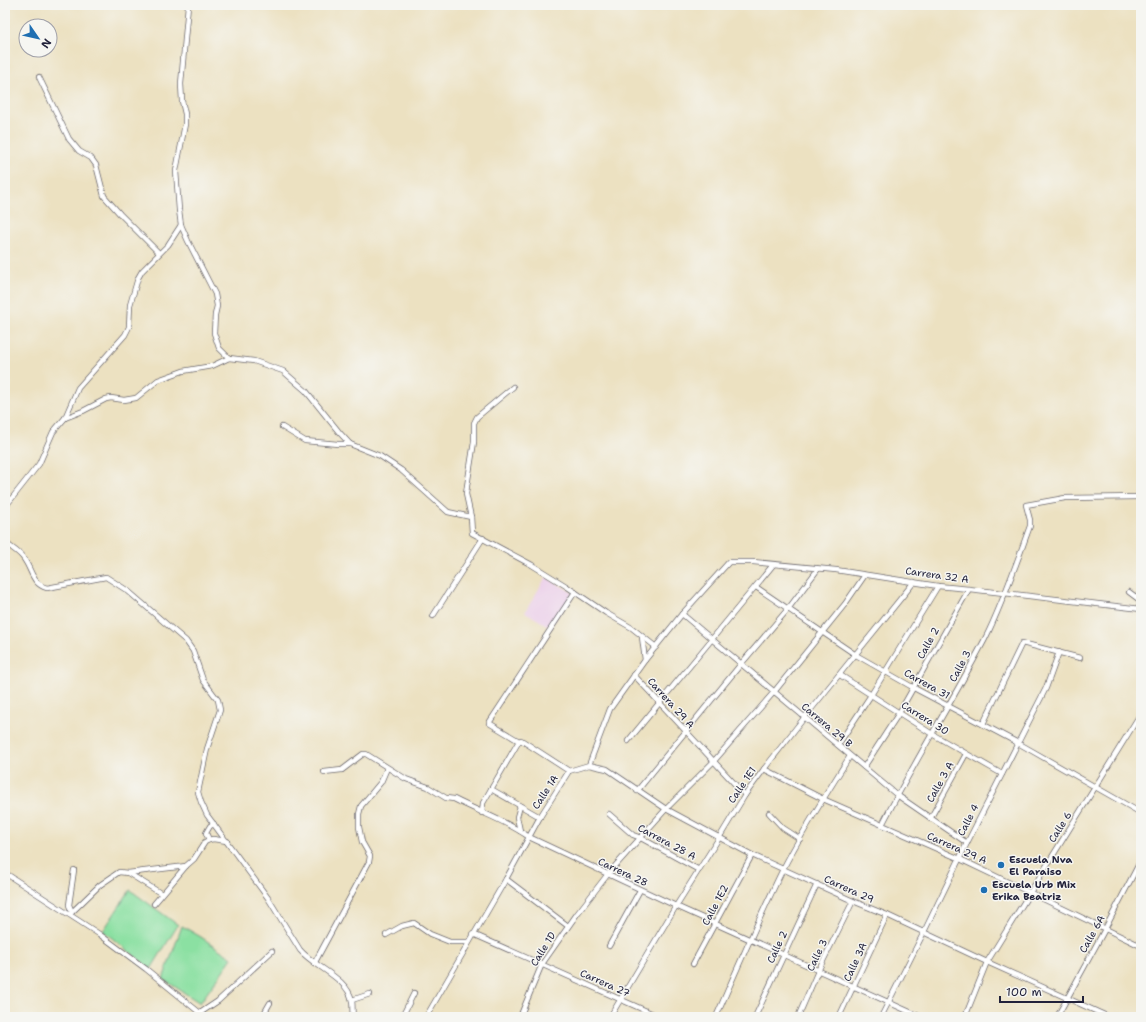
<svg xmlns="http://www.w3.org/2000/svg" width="1146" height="1022" viewBox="0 0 1146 1022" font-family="'Shantell Sans',sans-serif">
<rect width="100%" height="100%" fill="#f6f6f2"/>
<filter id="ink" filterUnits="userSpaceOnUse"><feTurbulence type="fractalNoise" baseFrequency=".025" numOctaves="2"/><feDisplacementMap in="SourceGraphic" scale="8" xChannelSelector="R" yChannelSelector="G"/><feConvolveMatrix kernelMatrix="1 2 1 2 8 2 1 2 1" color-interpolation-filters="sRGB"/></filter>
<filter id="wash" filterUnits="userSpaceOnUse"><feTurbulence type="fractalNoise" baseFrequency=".012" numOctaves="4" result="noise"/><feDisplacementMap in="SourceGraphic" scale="16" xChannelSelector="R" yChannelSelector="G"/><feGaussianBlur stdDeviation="0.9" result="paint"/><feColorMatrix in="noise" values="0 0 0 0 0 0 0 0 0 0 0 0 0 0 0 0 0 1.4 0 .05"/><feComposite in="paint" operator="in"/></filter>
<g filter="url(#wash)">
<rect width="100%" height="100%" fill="#ece1c1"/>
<polygon fill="#ecd1ea" points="546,577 573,593 550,627 525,612"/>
<g fill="#8be0a2" stroke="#56816e">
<polygon points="130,890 178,925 151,969 103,931"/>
<polygon points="182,926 201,937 232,958 200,1003 163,979"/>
</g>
</g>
<g filter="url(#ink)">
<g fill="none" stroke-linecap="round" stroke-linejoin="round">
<defs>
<g id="street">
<polyline points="188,5 181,84 182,101 185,114 185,124 176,171 179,210 181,225 188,241 215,294 217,306 215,315 214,333 219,348 229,358 254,361 283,371 306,391 339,432 350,444 380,456 401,470 448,512 471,517"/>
<polyline points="39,77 69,139 79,151 91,158 96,165 104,196 120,214 159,253"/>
<polyline points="513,387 477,417 474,423 474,442 467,486 466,494 471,517 472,533 532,565 566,586 606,613 632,628 656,647"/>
<polyline points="65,418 83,411 106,399 111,398 124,400 136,398 158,380 183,371 212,366 229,358"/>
<polyline points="282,427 305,441 338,444 350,444"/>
<polyline points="5,507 39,464 53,432 65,418 78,388 125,335 129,327 130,305 138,278 142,271 168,245 181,225"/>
<path d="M5 542C11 548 20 552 24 559 32 570 32 584 47 588L106 577 128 591 186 641 193 651 203 680 218 700 220 710 207 749 198 792 201 802 207 815 268 898 300 950C314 967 348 978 352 1001 353 1006 352 1012 353 1017"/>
<polyline points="756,587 822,632 856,655 914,688 1018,743 1141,813"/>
<polyline points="1129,592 1141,601"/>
<polyline points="682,614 897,795 967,843"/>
<polyline points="433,616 483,538"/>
<polyline points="642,637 645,660"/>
<polyline points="634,675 745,795"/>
<polyline points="840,675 932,734 1002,774"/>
<polyline points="983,724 1022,643 1080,658"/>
<polyline points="628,741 773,565"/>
<polyline points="838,745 871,695 938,586"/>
<polyline points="589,765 607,769 666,809 752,855 853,901 887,915 987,962 1109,1017"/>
<polyline points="864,767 899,713 969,589"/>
<polyline points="764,769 823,799 960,859 1141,946"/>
<polyline points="569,771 521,740 519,741 489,723 575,592"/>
<path d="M324 772 342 770 363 754H366L406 779 428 787 446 798 454 799C479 812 507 821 529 837L676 906 921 1017"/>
<polyline points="491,789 540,817"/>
<polyline points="637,791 741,664 788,609 818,569"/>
<polyline points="520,806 517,817 520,831"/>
<polyline points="482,813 483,803 519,741"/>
<polyline points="769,813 783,828 800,839"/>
<polyline points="609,814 633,835 641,838 699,870"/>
<polyline points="930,819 966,754"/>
<path d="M882 825C914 762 952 702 985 639 1003 603 1016 564 1030 526V520L1026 505 1065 498 1141 497"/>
<polyline points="209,840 206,833 210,826 214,824"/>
<polyline points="5,873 99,934 146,969 205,1017"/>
<polyline points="128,873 186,866"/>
<polyline points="506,879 568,926"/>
<polyline points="154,904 186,866 194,859 205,842 209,840 213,839 227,841"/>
<polyline points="72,912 69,905 74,870"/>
<polyline points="70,914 100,885 119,872 128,873 162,894"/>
<polyline points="473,934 660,1017"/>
<polyline points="386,935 402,926 414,923 430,934 450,942 468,942"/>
<polyline points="609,946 640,890"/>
<polyline points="314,964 369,862 370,856 362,842 359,827 359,814 361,806 381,782 387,768"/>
<polyline points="693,964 752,855"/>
<polyline points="352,1000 370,994"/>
<polyline points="200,1013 218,1001 272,951"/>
<polyline points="262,1017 270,1003"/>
<polyline points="402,1017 414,993"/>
<polyline points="426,1017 506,879 540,817 569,771 589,765 610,709 645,660 682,614 729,562 753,562 836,570 938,586 969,589 1141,609"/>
<polyline points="520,1017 542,964 577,914 608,874 666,809 714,761 774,692 845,604 865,575"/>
<polyline points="610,1017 676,906 719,838 745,795 764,769 804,718 914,582"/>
<path d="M716 1017C738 967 759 918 783 869 803 830 827 793 850 756"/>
<polyline points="755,1017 817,884"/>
<polyline points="798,1017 818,971 853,901"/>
<polyline points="839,1017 887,915"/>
<polyline points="881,1017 924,932 967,843 1046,688 1059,652"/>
<polyline points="965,1017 987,962 1141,713"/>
<polyline points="1057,1017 1105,929 1141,860"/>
</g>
</defs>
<use href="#street" stroke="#69656a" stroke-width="6"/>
<use href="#street" stroke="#fff" stroke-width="4.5"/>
</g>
</g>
<g fill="#1f6fb2" stroke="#f6f6f2" stroke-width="1.5">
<circle cx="1001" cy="865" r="4"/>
<circle cx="984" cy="890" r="4"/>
</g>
<g text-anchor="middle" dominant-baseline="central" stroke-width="3" stroke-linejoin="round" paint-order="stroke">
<g font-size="10" fill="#22223b" stroke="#f6f6f2">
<text transform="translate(937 575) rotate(8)">Carrera 32 A</text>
<text transform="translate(928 643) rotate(-61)">Calle 2</text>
<text transform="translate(960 666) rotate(-62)">Calle 3</text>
<text transform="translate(927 684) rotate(29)">Carrera 31</text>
<text transform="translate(671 703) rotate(48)">Carrera 29 A</text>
<text transform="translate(925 718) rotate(32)">Carrera 30</text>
<text transform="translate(827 725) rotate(40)">Carrera 29 B</text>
<text transform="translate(940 782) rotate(-61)">Calle 3 A</text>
<text transform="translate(742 785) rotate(-56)">Calle 1E1</text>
<text transform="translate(545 792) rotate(-57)">Calle 1A</text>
<text transform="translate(968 820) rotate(-63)">Calle 4</text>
<text transform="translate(1060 827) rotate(-58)">Calle 6</text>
<text transform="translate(667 842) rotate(28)">Carrera 28 A</text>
<text transform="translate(957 848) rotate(24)">Carrera 29 A</text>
<text transform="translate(623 872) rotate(25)">Carrera 28</text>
<text transform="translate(849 889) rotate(24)">Carrera 29</text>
<text transform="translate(715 905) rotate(-62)">Calle 1E2</text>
<text transform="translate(1092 934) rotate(-61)">Calle 6A</text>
<text transform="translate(777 947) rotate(-65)">Calle 2</text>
<text transform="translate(543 949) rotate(-58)">Calle 1D</text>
<text transform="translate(817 955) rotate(-64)">Calle 3</text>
<text transform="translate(855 962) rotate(-65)">Calle 3A</text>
<text transform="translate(605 983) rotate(24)">Carrera 27</text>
</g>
<g font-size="10" font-weight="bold" fill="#22223b" stroke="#f6f6f2" text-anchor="start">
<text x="1009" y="859">Escuela Nva<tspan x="1009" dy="12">El Paraiso</tspan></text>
<text x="992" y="884">Escuela Urb Mix<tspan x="992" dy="12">Erika Beatriz</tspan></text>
</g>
</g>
<rect width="1146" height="1022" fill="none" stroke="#f6f6f2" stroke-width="20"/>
<g transform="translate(38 38) rotate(124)"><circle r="19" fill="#f6f6f2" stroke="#a1a1a9"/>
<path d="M0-3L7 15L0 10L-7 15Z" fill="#1f6fb2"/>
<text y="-6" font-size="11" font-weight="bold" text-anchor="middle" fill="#22223b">N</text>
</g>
<path d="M1000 996v6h83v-6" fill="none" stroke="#22223b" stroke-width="2"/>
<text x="1006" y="996" font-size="12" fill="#22223b" stroke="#f6f6f2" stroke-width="3" paint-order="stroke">100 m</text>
</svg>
